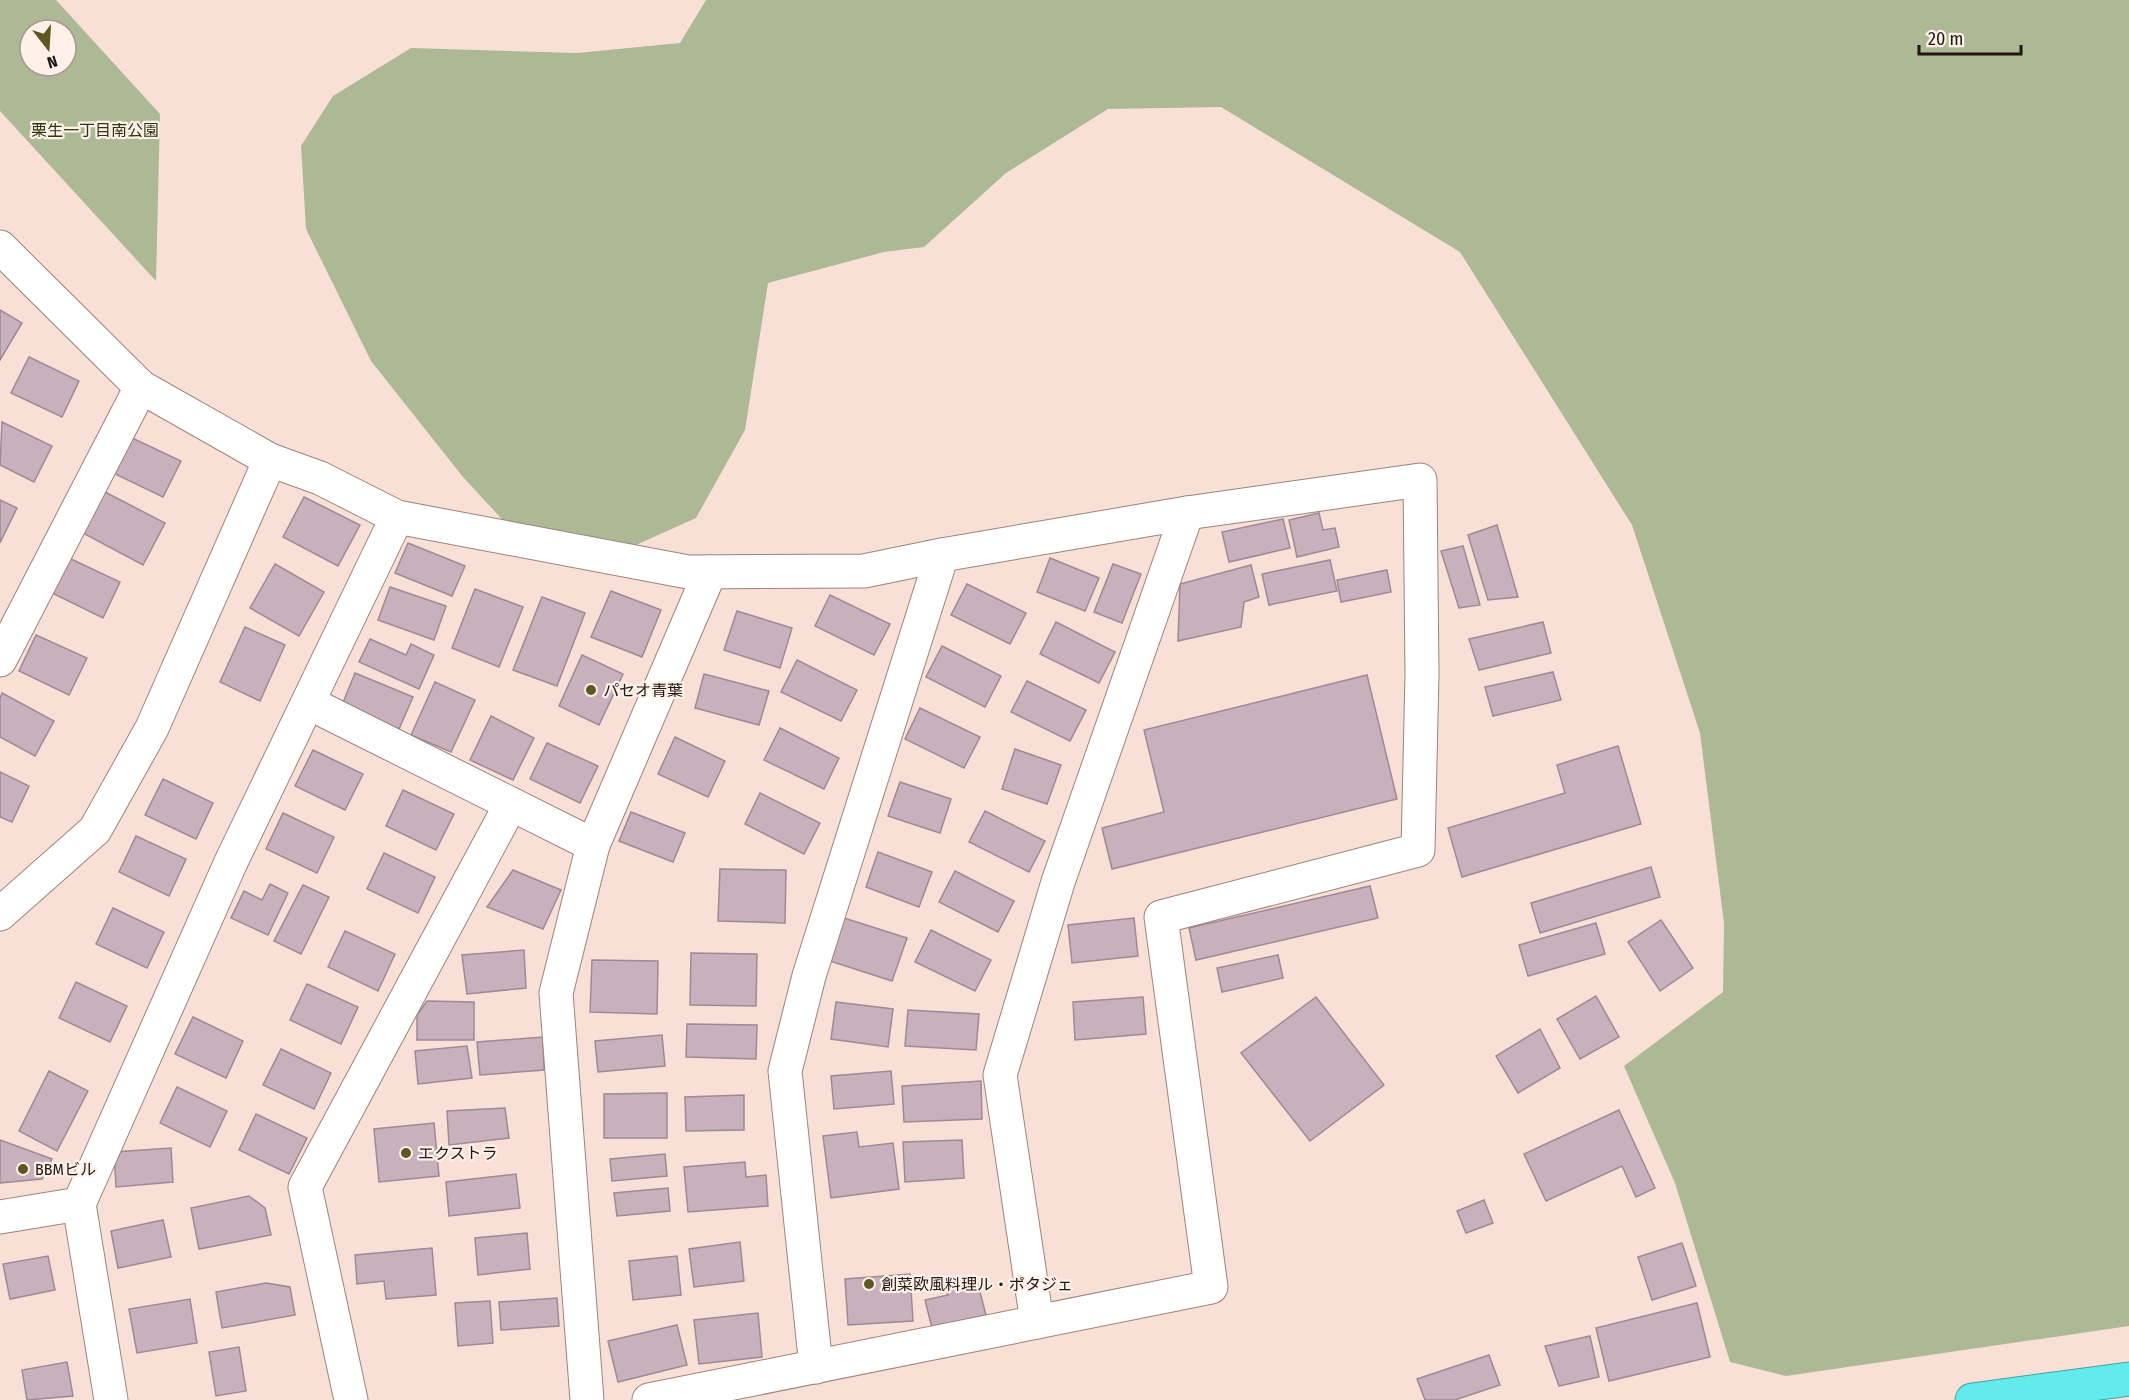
<svg xmlns="http://www.w3.org/2000/svg" width="2129" height="1400" viewBox="0 0 2129 1400" font-family="'Fira Sans Condensed','Noto Sans JP',sans-serif">
<rect width="100%" height="100%" fill="#f9e0d6"/>
<g fill="#adb995" fill-rule="evenodd">
<path d="M0 0H56L160 114 156 281 0 111ZM30 30H66V66H30Z"/>
<polygon points="706,0 2129,0 2129,1326 1786,1376 1730,1362 1675,1183 1624,1066 1723,992 1724,923 1700,733 1632,525 1460,252 1221,107 1108,109 1006,173 924,247 884,252 768,283 745,430 696,518 587,567 535,555 463,477 371,361 306,229 301,146 333,96 411,48 577,53 680,43"/>
</g>
<g fill="#c8b1bd" stroke="#9f8994" stroke-width="1.5">
<polygon points="0,310 22,323 0,360"/>
<polygon points="29,357 79,381 62,417 11,393"/>
<polygon points="2,422 52,446 34,482 0,465"/>
<polygon points="130,437 181,461 163,497 113,473"/>
<polygon points="103,491 165,523 143,565 81,532"/>
<polygon points="304,497 360,525 338,566 283,537"/>
<polygon points="0,500 17,508 0,543"/>
<polygon points="1319,513 1323,530 1335,528 1339,547 1297,557 1289,520"/>
<polygon points="1283,519 1290,548 1229,562 1222,532"/>
<polygon points="1497,525 1518,597 1488,600 1468,535"/>
<polygon points="408,543 465,566 452,596 395,573"/>
<polygon points="1463,546 1480,605 1459,608 1441,551"/>
<polygon points="69,558 120,582 103,618 52,593"/>
<polygon points="1050,558 1099,578 1085,611 1037,592"/>
<polygon points="1330,560 1337,591 1269,605 1262,574"/>
<polygon points="275,564 324,592 299,636 250,608"/>
<polygon points="1113,564 1141,574 1122,623 1094,612"/>
<polygon points="1251,565 1259,597 1244,602 1241,627 1178,641 1180,584"/>
<polygon points="1387,570 1391,592 1341,602 1337,580"/>
<polygon points="967,584 1026,613 1010,644 951,615"/>
<polygon points="390,587 446,606 434,640 378,620"/>
<polygon points="475,589 523,607 499,667 452,648"/>
<polygon points="611,591 661,610 642,657 591,637"/>
<polygon points="830,595 890,624 874,655 815,626"/>
<polygon points="542,597 585,613 557,686 513,670"/>
<polygon points="737,611 792,628 780,668 724,650"/>
<polygon points="1056,622 1115,652 1099,683 1040,654"/>
<polygon points="1543,622 1551,653 1479,670 1469,639"/>
<polygon points="245,627 285,645 260,701 220,682"/>
<polygon points="36,635 87,658 69,695 19,671"/>
<polygon points="370,639 406,655 411,644 434,655 419,689 359,662"/>
<polygon points="942,646 1001,676 985,707 926,677"/>
<polygon points="582,655 623,674 599,725 559,706"/>
<polygon points="797,660 857,690 841,721 781,692"/>
<polygon points="1553,672 1561,700 1493,716 1485,687"/>
<polygon points="355,673 413,697 399,729 342,705"/>
<polygon points="704,674 769,691 759,725 695,708"/>
<polygon points="1367,675 1397,799 1112,869 1102,828 1164,812 1144,730"/>
<polygon points="1027,681 1086,710 1070,741 1011,712"/>
<polygon points="435,682 475,700 451,752 411,735"/>
<polygon points="2,693 54,721 35,756 0,737 0,698"/>
<polygon points="920,708 980,737 964,768 905,739"/>
<polygon points="491,716 534,738 513,780 470,760"/>
<polygon points="780,728 839,758 824,789 764,760"/>
<polygon points="675,737 725,761 708,797 658,774"/>
<polygon points="547,743 598,766 580,803 530,779"/>
<polygon points="1618,746 1641,824 1462,877 1448,828 1565,793 1557,765"/>
<polygon points="1015,749 1061,765 1047,804 1002,789"/>
<polygon points="313,750 363,774 345,810 295,786"/>
<polygon points="0,772 29,786 12,822 0,817"/>
<polygon points="163,779 213,803 196,839 145,815"/>
<polygon points="900,782 951,799 940,833 888,816"/>
<polygon points="403,790 454,814 436,850 386,826"/>
<polygon points="760,793 820,823 804,854 745,824"/>
<polygon points="985,811 1045,841 1029,872 969,842"/>
<polygon points="631,812 685,833 673,862 619,841"/>
<polygon points="283,813 334,837 317,873 266,849"/>
<polygon points="136,836 186,859 169,896 119,872"/>
<polygon points="878,852 932,872 919,907 866,887"/>
<polygon points="384,853 435,877 418,913 367,889"/>
<polygon points="1651,867 1660,897 1540,933 1531,903"/>
<polygon points="720,869 786,870 785,923 718,921"/>
<polygon points="513,870 561,890 543,929 487,907"/>
<polygon points="955,871 1014,901 998,932 939,902"/>
<polygon points="270,884 288,893 268,935 231,918 244,891 262,900"/>
<polygon points="303,885 329,897 301,954 274,941"/>
<polygon points="1370,886 1378,918 1196,960 1189,928"/>
<polygon points="113,908 164,932 147,968 96,944"/>
<polygon points="841,917 907,938 892,981 827,960"/>
<polygon points="1134,918 1138,956 1072,963 1068,925"/>
<polygon points="1661,920 1693,968 1660,991 1628,942"/>
<polygon points="1596,923 1605,954 1528,976 1519,945"/>
<polygon points="931,930 991,960 975,991 915,962"/>
<polygon points="345,931 395,954 378,991 328,967"/>
<polygon points="524,950 526,988 467,994 462,955"/>
<polygon points="691,953 757,954 756,1006 690,1005"/>
<polygon points="1278,955 1283,978 1222,992 1217,968"/>
<polygon points="592,960 658,961 657,1014 590,1012"/>
<polygon points="76,982 127,1006 110,1042 59,1018"/>
<polygon points="307,984 358,1007 341,1044 290,1020"/>
<polygon points="1596,996 1619,1037 1580,1059 1557,1019"/>
<polygon points="1143,997 1146,1034 1075,1040 1073,1002"/>
<polygon points="1316,997 1384,1085 1310,1141 1241,1053"/>
<polygon points="427,1001 474,1002 474,1040 417,1040 417,1015"/>
<polygon points="836,1002 893,1009 888,1047 831,1039"/>
<polygon points="908,1010 979,1014 976,1050 905,1046"/>
<polygon points="193,1017 243,1041 226,1078 175,1054"/>
<polygon points="687,1024 757,1025 756,1059 686,1057"/>
<polygon points="1540,1029 1560,1068 1518,1093 1496,1056"/>
<polygon points="662,1035 665,1066 598,1072 595,1041"/>
<polygon points="543,1037 544,1070 480,1075 477,1042"/>
<polygon points="467,1046 472,1078 418,1084 415,1051"/>
<polygon points="281,1049 331,1073 314,1109 263,1085"/>
<polygon points="49,1071 88,1091 57,1151 19,1131"/>
<polygon points="891,1071 894,1104 834,1109 831,1076"/>
<polygon points="981,1081 982,1119 904,1122 902,1086"/>
<polygon points="177,1087 227,1111 210,1147 160,1123"/>
<polygon points="667,1093 667,1138 604,1138 604,1094"/>
<polygon points="744,1095 744,1130 686,1131 685,1097"/>
<polygon points="505,1108 509,1138 449,1145 447,1111"/>
<polygon points="1619,1110 1655,1188 1636,1197 1622,1166 1546,1201 1524,1154"/>
<polygon points="256,1114 307,1138 289,1174 239,1150"/>
<polygon points="434,1123 439,1176 379,1182 374,1129"/>
<polygon points="857,1132 859,1147 893,1143 899,1189 831,1198 823,1136"/>
<polygon points="0,1140 52,1159 42,1179 0,1183"/>
<polygon points="962,1140 964,1178 905,1182 903,1142"/>
<polygon points="171,1148 173,1182 116,1187 114,1152"/>
<polygon points="665,1154 667,1176 612,1181 610,1159"/>
<polygon points="745,1162 746,1177 766,1175 768,1206 688,1212 684,1167"/>
<polygon points="516,1174 520,1208 449,1216 446,1182"/>
<polygon points="668,1188 670,1211 617,1216 614,1193"/>
<polygon points="249,1196 265,1208 271,1235 199,1249 191,1208"/>
<polygon points="1484,1200 1493,1223 1466,1233 1457,1211"/>
<polygon points="163,1220 171,1257 118,1268 111,1231"/>
<polygon points="527,1233 530,1269 478,1275 475,1238"/>
<polygon points="740,1242 744,1281 694,1287 689,1249"/>
<polygon points="1682,1243 1696,1286 1652,1300 1638,1257"/>
<polygon points="432,1248 436,1295 386,1299 384,1281 357,1284 355,1255"/>
<polygon points="48,1256 55,1290 10,1299 3,1264"/>
<polygon points="677,1256 681,1295 633,1300 629,1261"/>
<polygon points="910,1274 913,1321 848,1325 845,1279"/>
<polygon points="976,1277 986,1315 932,1328 925,1300 948,1295 945,1285"/>
<polygon points="266,1283 290,1287 295,1315 222,1328 216,1292"/>
<polygon points="557,1298 559,1326 501,1330 499,1302"/>
<polygon points="190,1299 197,1343 137,1353 129,1309"/>
<polygon points="490,1301 493,1343 458,1346 455,1303"/>
<polygon points="1697,1303 1710,1357 1609,1381 1596,1328"/>
<polygon points="758,1313 762,1357 699,1364 694,1320"/>
<polygon points="677,1325 687,1365 618,1382 608,1341"/>
<polygon points="1590,1336 1599,1377 1559,1386 1545,1346"/>
<polygon points="239,1347 246,1391 216,1396 209,1352"/>
<polygon points="1489,1355 1500,1385 1455,1400 1425,1400 1417,1379"/>
<polygon points="67,1362 73,1396 27,1400 22,1370"/>
</g>
<g fill="none" stroke-linecap="round" stroke-linejoin="round">
<defs>
<g id="minor">
<polyline points="0,247 141,387 270,460"/>
<polyline points="0,660 141,387"/>
<polyline points="309,703 593,845"/>
<polyline points="0,914 95,830 152,728 270,460 320,478 397,517 688,572 864,571 942,555 1187,513 1420,480 1422,674 1418,850 1161,917 1211,1287 649,1400"/>
<polyline points="0,1217 79,1204"/>
<polyline points="1037,1322 1000,1075 1058,882 1187,513"/>
<polyline points="816,1367 785,1071 809,976 942,555"/>
<polyline points="111,1400 79,1204 231,862 397,517"/>
<polyline points="351,1400 305,1187 511,804"/>
<polyline points="587,1400 556,993 593,845 710,572"/>
</g>
<polyline id="highway" points="1972,1400 2129,1379"/>
</defs>
<use href="#minor" stroke="#9a847b" stroke-width="35"/>
<use href="#highway" stroke="#4aa1a1" stroke-width="35"/>
<use href="#minor" stroke="#fff" stroke-width="33"/>
<use href="#highway" stroke="#61ebed" stroke-width="33"/>
</g>
<g fill="#5e5723" stroke="#fff0e9" stroke-width="2">
<circle cx="591" cy="690" r="6"/>
<circle cx="406" cy="1153" r="6"/>
<circle cx="23" cy="1169" r="6"/>
<circle cx="869" cy="1284" r="6"/>
</g>
<g text-anchor="middle" dominant-baseline="central" stroke-width="4.5" stroke-linejoin="round" paint-order="stroke">
<g font-size="16" fill="#2c3710" stroke="#fff0e9">
<text x="95" y="130">栗生一丁目南公園</text>
</g>
<g font-size="16" fill="#1f1713" stroke="#fff0e9" text-anchor="start">
<text x="603" y="690">パセオ青葉</text>
<text x="418" y="1153">エクストラ</text>
<text x="35" y="1169">BBMビル</text>
<text x="881" y="1284">創菜欧風料理ル・ポタジェ</text>
</g>
</g>
<g transform="translate(48 48) rotate(163)"><circle r="28" fill="#fff0e9" stroke="#a59993" stroke-width="1.5"/>
<path d="M0-4.5L10 22L0 15L-10 22Z" fill="#5e5723"/>
<text y="-9" font-size="16" font-weight="bold" text-anchor="middle" fill="#1f1713">N</text>
</g>
<path d="M1919 45v9h102v-9" fill="none" stroke="#1f1713" stroke-width="3"/>
<text x="1928" y="45" font-size="18" fill="#1f1713" stroke="#fff0e9" stroke-width="4.5" paint-order="stroke">20 m</text>
</svg>
